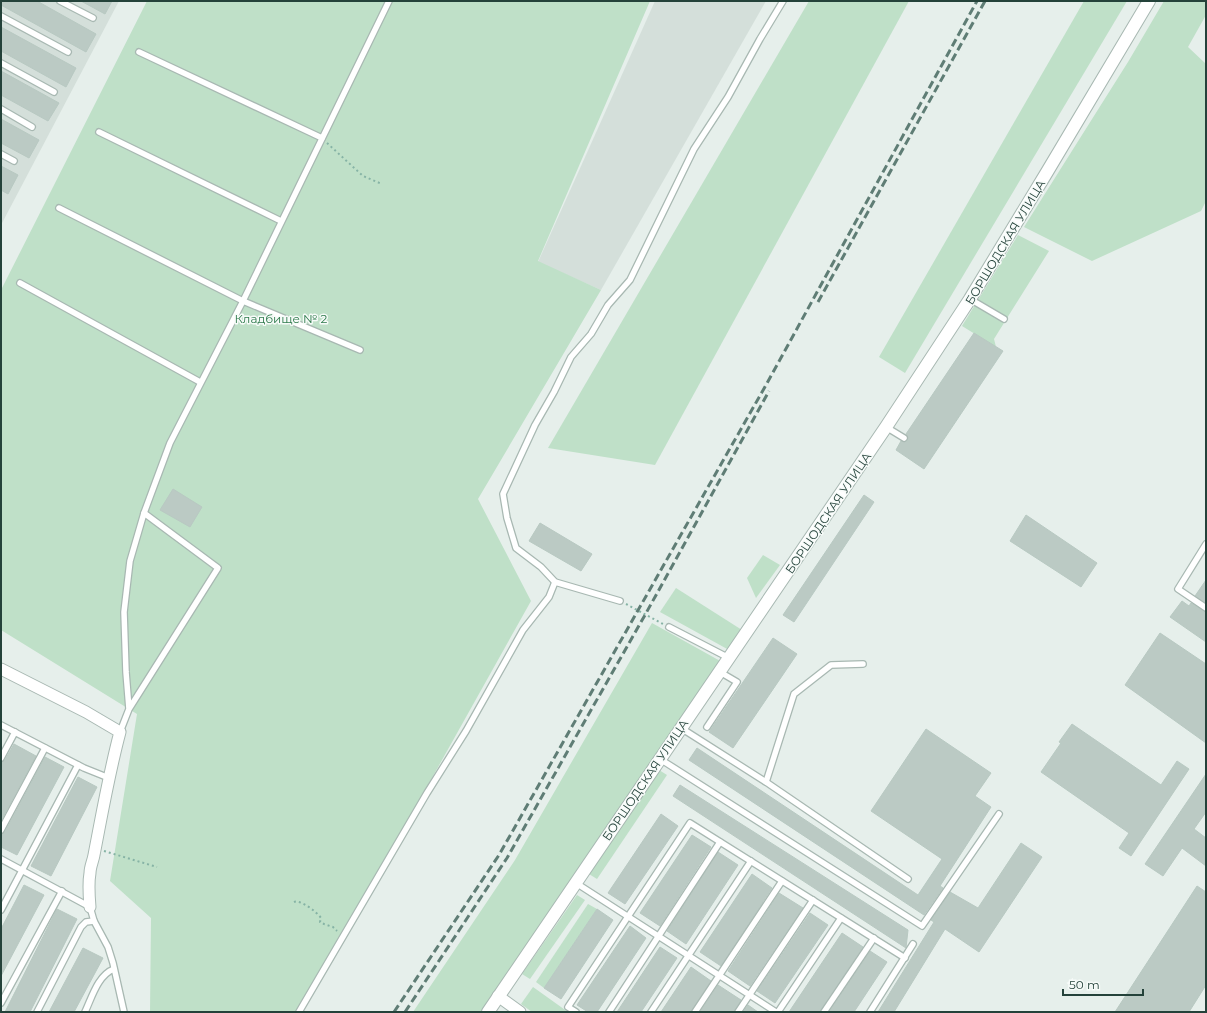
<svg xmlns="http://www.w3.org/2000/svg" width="1207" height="1013" viewBox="0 0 1207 1013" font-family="Montserrat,sans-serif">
<rect width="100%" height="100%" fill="#e6efeb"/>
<g fill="#d4dfda">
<polygon points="1,1 119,1 1,225"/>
<polygon points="655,1 766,1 601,290 538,262"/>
</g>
<g fill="#bfe0c8">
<polygon points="147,1 650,1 538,261 601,290 478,499 531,601 414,810 296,1012 150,1012 151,918 110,881 137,714 1,630 1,290"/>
<polygon points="809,1 909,1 655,465 548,448"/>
<polygon points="1084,1 1127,1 905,373 879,357"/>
<polygon points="1164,1 1206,1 1206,15 1188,47 1206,64 1206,201 1201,211 1092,261 1024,227 1128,62"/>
<polygon points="1018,235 1049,251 994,339 996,347 962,326"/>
<polygon points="763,555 780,565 756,598 747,578"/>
<polygon points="676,588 742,630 729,650 660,612"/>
<polygon points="652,623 722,662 483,1012 413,1012 515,860"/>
<polygon points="659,770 667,775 597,879 589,874"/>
<polygon points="577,895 585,900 530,979 522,974"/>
<polygon points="588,904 597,909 544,988 536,982"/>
<polygon points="533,987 568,1012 532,1012 521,1004"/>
</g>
<g fill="#bbcac4" stroke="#b8c9c2">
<polygon points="1,1 37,1 96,34 86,52 1,5"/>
<polygon points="81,1 112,1 105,14"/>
<polygon points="1,27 76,68 66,87 1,51"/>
<polygon points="1,71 59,103 48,121 1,95"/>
<polygon points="1,119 39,140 29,158 1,143"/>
<polygon points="1,166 18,175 8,194 1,190"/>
<polygon points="974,333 1003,351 924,469 896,450 901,441 904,442 907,441 908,438 906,434"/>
<polygon points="173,489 202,507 190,527 160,510"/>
<polygon points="864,495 874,502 794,622 783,615"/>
<polygon points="1026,515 1097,563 1081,587 1010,541"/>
<polygon points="540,523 592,554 581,571 529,541"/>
<polygon points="1206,580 1206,603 1195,596"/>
<polygon points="1182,601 1189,606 1191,603 1206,612 1206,642 1170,617"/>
<polygon points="1160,633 1206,664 1206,743 1125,685"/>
<polygon points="773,638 797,654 733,748 709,732"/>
<polygon points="1072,724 1161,785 1177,761 1189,769 1131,856 1119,848 1129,833 1041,772 1061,743 1059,742"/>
<polygon points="926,729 991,773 975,796 991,807 940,886 943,888 924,915 689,760 697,748 918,895 942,859 871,811"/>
<polygon points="14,744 36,756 1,821 1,762 5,760"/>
<polygon points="45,757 64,767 17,855 1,847 1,834 5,832"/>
<polygon points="1206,774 1206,812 1194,829 1206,838 1206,866 1182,848 1163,876 1145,864"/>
<polygon points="78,777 97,787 51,876 31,866"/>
<polygon points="680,785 908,930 906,948 673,796"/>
<polygon points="661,814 678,826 625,904 608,893"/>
<polygon points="692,835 711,847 660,926 640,913"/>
<polygon points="1021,843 1042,857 979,952 945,929 894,1012 878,1012 934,922 931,920 950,892 978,908"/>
<polygon points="718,852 738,865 686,944 667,931"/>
<polygon points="752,874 772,888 721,966 700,952"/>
<polygon points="24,885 44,895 1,976 1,929"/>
<polygon points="1197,886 1206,892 1206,985 1189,1012 1115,1012"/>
<polygon points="779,893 803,908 750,986 728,971"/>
<polygon points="57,909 77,919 30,1012 5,1012"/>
<polygon points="597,909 613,920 561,999 544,988"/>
<polygon points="810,913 828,925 775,1003 757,991"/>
<polygon points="630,926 646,938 597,1012 588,1012 577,1005"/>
<polygon points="842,933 863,947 820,1012 789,1012"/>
<polygon points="660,947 677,958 641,1012 617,1012"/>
<polygon points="83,948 103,958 74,1012 49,1012"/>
<polygon points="870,951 887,962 854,1012 829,1012"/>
<polygon points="691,967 711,981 691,1012 661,1012"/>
<polygon points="718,985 741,1000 734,1012 700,1012"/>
<polygon points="748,1005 758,1012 743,1012"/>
</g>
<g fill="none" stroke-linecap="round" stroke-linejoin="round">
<defs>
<g id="service">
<polyline points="60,1 93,18"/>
<polyline points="1,16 68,52"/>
<polyline points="139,52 322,138"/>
<polyline points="1,63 54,92"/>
<polyline points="1,109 32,127"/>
<polyline points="99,132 281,221"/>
<polyline points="1,154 14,161"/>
<polyline points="59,208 243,301 360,350"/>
<polyline points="20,283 200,382"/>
<polyline points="970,299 1004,319"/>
<polyline points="886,427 904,438"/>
<polyline points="144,513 170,443 243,301 389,1"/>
<polyline points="1206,544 1178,589 1206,608"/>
<polyline points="620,601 555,582 541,567 516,548 507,518 503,494 535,425 554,392 571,357 591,334 608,305 630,280 694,149 728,97 760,39 783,1"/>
<polyline points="669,627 729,658"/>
<polyline points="1,725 84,768 109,778"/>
<polyline points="707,727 737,682 720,672"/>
<polyline points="681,728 766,782 908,879"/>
<polyline points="120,732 129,709 126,672 124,612 130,561 144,513 218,568 129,709"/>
<polyline points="1,758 15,732"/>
<polyline points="660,759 922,926 999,814"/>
<polyline points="766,782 794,694 831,665 863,664"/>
<polyline points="1,830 45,748"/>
<polyline points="1,859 90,907 94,921 108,947 113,963 124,1012"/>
<polyline points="576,883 776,1012"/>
<polyline points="1,910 78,765"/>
<polyline points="1,1003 62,891"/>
<polyline points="37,1012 81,927 86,922 94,921"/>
<path d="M85 1012C92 997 98 975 114 969"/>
<polyline points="299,1012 427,793 466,731 523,630 549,597 555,582"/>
<polyline points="576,1012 568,1007 690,823 905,958"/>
<polyline points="609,1012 720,842"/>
<polyline points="651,1012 751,861"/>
<polyline points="695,1012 782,881"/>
<polyline points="738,1012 813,900"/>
<polyline points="778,1012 841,918"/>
<polyline points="824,1012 874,938"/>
<polyline points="870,1012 913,944"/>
</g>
<g id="minor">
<path d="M1 669 86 712 120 732C109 773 102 814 94 855 93 861 90 867 90 873 88 884 89 895 90 907"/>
<polyline points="498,996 520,1012"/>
</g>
<polyline id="tertiary" points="488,1012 886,427 970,299 1047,172 1149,1"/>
</defs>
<use href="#service" stroke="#a8b8b2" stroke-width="8"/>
<use href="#minor" stroke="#a8b8b2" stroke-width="13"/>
<use href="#tertiary" stroke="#a8b8b2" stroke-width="14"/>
<g stroke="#86b3a5" stroke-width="2" stroke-dasharray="2 3" stroke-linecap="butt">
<polyline points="327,143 363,176 382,184"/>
<polyline points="626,604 663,624"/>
<polyline points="104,851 157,867"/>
<path d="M294 902C300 899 317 912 321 918L320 922 324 924 333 927 337 931"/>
</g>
<use href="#service" stroke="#fff" stroke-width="5.5"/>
<use href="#minor" stroke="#fff" stroke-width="11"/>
<use href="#tertiary" stroke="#fff" stroke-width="12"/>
<g stroke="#5f7d75" stroke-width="3" stroke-dasharray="8 4" stroke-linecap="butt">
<polyline points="818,302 985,1"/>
<polyline points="394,1012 499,855 766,385 977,1"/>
<polyline points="405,1012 507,858 645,615 769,391"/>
</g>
</g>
<g text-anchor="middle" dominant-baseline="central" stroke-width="3" stroke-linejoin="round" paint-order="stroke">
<g font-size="12" fill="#24423a" stroke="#f7fbf9">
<text transform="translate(1005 242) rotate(-59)">БОРШОДСКАЯ УЛИЦА</text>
<text transform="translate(828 513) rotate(-56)">БОРШОДСКАЯ УЛИЦА</text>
<text transform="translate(645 780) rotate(-56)">БОРШОДСКАЯ УЛИЦА</text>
</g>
<g font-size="12" fill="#2d7a4b" stroke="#f7fbf9">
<text x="281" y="318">Кладбище № 2</text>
</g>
</g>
<rect width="1207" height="1013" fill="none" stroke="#24423a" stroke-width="4"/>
<path d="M1063 989v6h80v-6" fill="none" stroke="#24423a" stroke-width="2"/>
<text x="1069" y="989" font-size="12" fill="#24423a" stroke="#f7fbf9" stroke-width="3" paint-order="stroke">50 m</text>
</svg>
